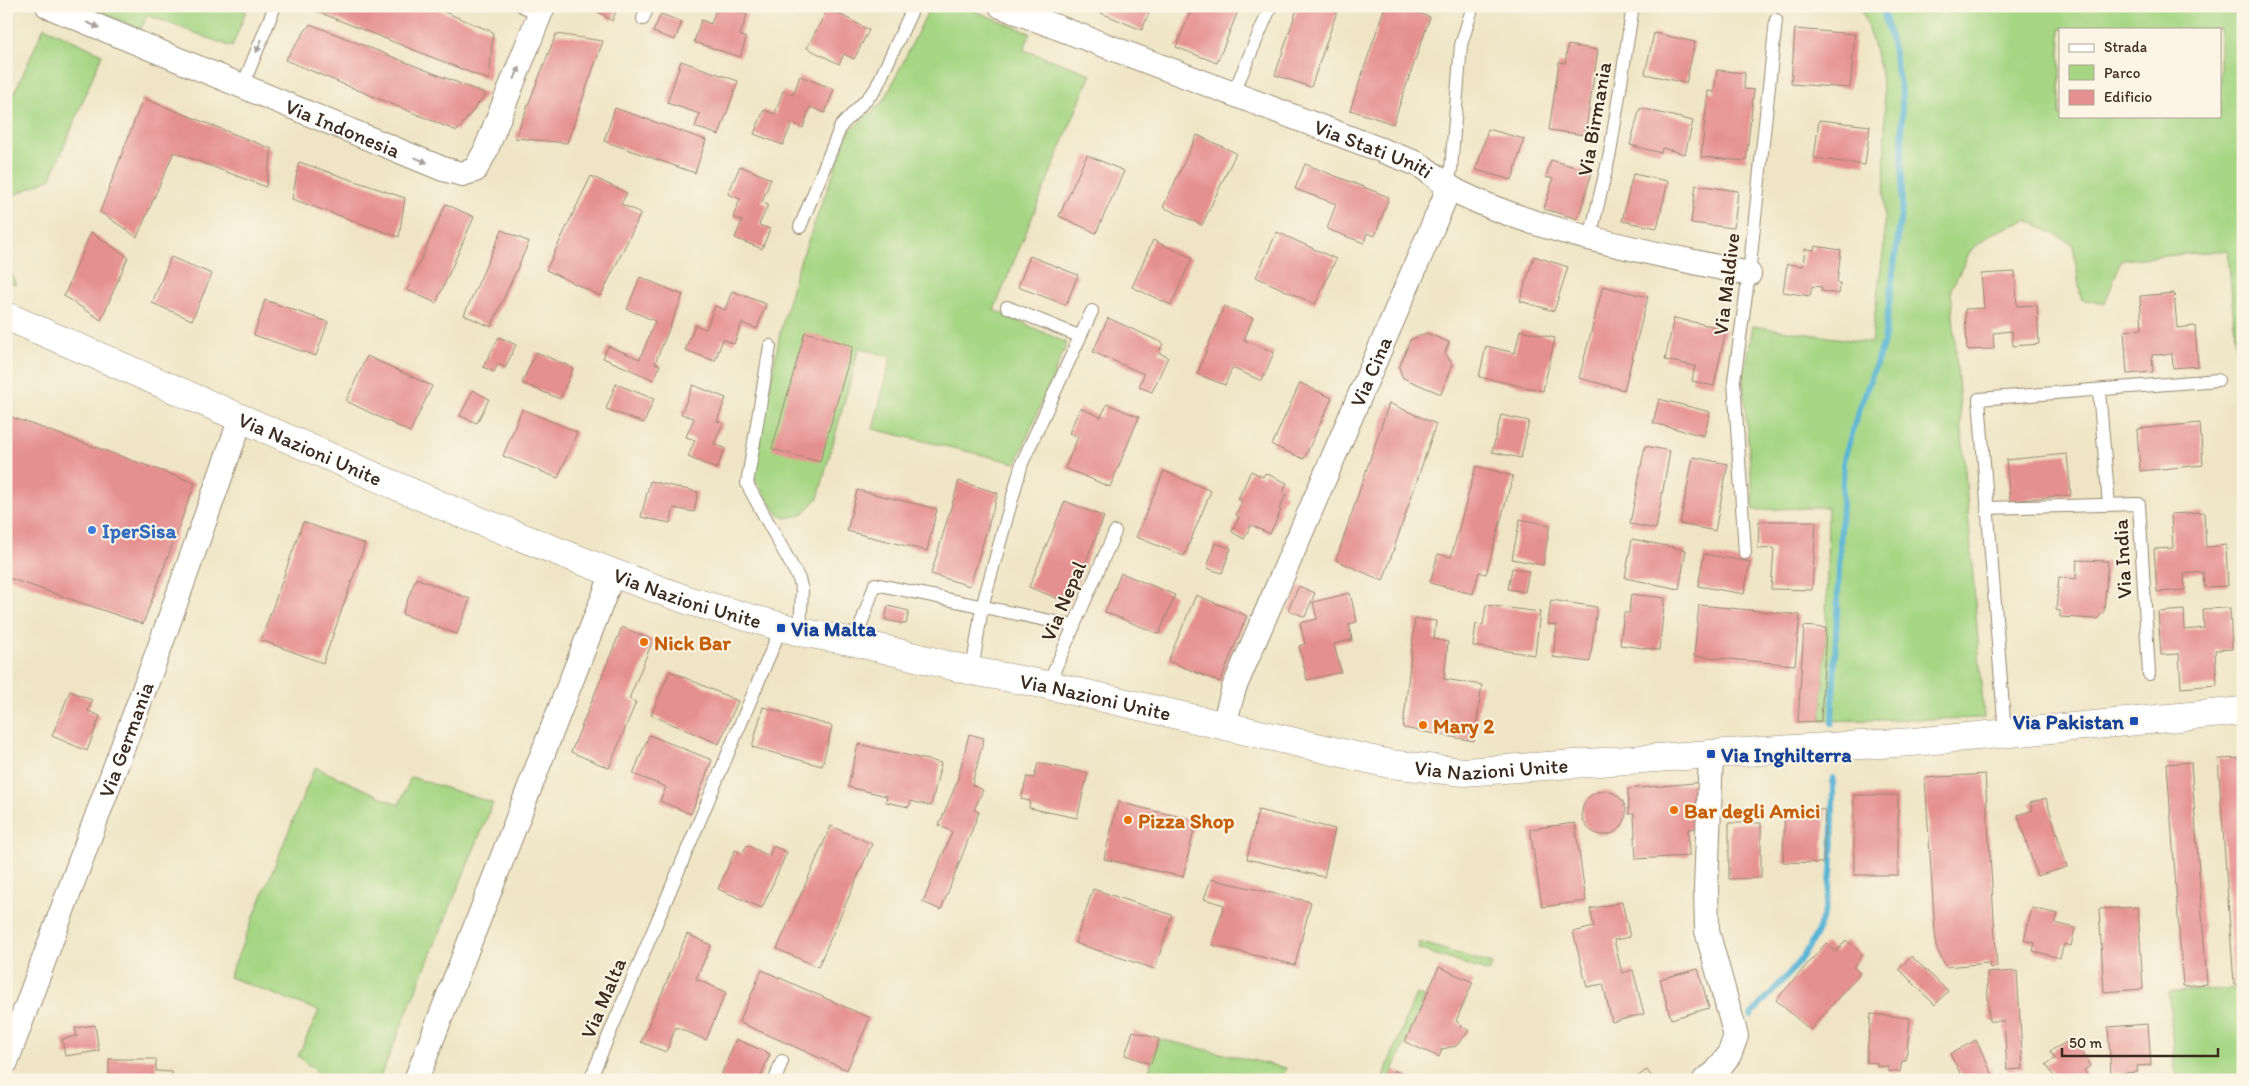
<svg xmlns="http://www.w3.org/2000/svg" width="2249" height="1086" viewBox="0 0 2249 1086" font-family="Itim,sans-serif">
<rect width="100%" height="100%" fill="#fcf5e5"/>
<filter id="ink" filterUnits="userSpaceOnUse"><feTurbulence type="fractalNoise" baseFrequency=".02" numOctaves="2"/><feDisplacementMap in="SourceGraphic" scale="10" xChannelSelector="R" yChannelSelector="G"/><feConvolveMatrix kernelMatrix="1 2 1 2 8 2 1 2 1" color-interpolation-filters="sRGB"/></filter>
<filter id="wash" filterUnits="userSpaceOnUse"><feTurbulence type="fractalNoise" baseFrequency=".0096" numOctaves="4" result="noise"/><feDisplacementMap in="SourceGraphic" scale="20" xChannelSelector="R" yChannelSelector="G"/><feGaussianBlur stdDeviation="1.12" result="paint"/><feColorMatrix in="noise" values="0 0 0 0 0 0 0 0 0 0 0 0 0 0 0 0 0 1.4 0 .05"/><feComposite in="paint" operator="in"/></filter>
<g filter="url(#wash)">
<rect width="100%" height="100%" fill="#efe5c6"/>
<polygon fill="#f4cfdc" points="2243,372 2243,435 2238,373"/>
<g fill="#a6d684" stroke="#708051" fill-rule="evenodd">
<polygon points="87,6 248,6 232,47 147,15 141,29"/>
<polygon points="962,6 1030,33 1024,50 1091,74 994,310 1067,343 1016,463 873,429 891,357 859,348 818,498 802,515 786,518 778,514 753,477 780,333 796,273 849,131 884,101 930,7"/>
<path d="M1861 6H2243V372L2238 373 2228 250 2121 260 2105 304 2081 299 2073 245 2062 238 2027 220 1993 233 1971 250 1951 289 1984 718 1821 721 1826 628 1828 507 1754 510 1743 381 1753 326 1871 343 1884 245 1885 109 1880 67ZM2060 29H2220V116H2060Z"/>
<polygon points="44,27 102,54 51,178 6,199 6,112"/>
<polygon points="6,260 16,285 6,281"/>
<polygon points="315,767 399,805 411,777 493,803 379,1080 326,1080 298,1056 319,1011 229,977"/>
<polygon points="1419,942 1492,964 1489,972 1418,949"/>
<polygon points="2243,988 2243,1080 2175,1080 2169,992"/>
<polygon points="1416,994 1425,998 1389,1080 1382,1080"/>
<polygon points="1159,1039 1286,1068 1282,1080 1146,1080"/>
</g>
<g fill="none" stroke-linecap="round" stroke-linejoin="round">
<g stroke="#57b4d5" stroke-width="6">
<polyline points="98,7 98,6"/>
<polyline points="1832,723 1844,459 1856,419 1884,342 1902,206 1902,96 1893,48 1882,6"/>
<path d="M1751 1015C1774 989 1802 964 1817 932 1837 891 1832 823 1833 778"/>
</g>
</g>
<g id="blocks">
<g fill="#e59090">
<polygon points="316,6 430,6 493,32 489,80 316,11"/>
<polygon points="590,6 618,6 612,21"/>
<polygon points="717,6 738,6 737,11 747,15 740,35 746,38 740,57 694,42 701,20 711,24"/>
<polygon points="782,6 798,6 796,12"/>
<polygon points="1104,6 1152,6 1142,30 1101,13"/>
<polygon points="1193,6 1240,6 1217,63 1176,47"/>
<polygon points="1298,6 1339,6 1311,87 1275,75"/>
<polygon points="1385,6 1399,6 1430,17 1393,124 1350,110"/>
<polygon points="1586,6 1606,6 1605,11"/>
<polygon points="828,8 869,30 854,59 844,54 839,64 807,48"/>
<polygon points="661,14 682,22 675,40 653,32"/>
<polygon points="310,24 486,94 457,131 285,60"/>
<polygon points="1795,29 1855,34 1850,88 1791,84"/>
<polygon points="1654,33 1695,42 1686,83 1645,74"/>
<polygon points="556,34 603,41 567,143 515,138"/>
<polygon points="1568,45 1598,50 1585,135 1549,130 1559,62 1565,63"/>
<polygon points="681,61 738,81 719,135 695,127 700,114 667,103"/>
<polygon points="1717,70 1745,73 1744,89 1754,90 1746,161 1701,157 1708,91 1714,92"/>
<polygon points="800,76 834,89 825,113 810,107 803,128 792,123 783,145 754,134 764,110 775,114 783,91 793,95"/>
<polygon points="6,87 13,91 6,106"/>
<polygon points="143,98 272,149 266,187 174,152 137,237 100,212"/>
<polygon points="615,108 706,140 695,173 604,141"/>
<polygon points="1640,108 1693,121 1685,154 1662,148 1661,153 1630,145"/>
<polygon points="1819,120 1870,126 1865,165 1814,158"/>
<polygon points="1488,129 1524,139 1512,180 1476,170"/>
<polygon points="1197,135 1236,153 1202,225 1163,207"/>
<polygon points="1087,155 1124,171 1096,233 1059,216"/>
<polygon points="1551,160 1592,172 1578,219 1544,209 1553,179 1546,177"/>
<polygon points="299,162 405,198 399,237 292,199"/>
<polygon points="1305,164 1389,197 1375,236 1367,233 1364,243 1327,229 1336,204 1295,189"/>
<polygon points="740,166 771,179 762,202 768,205 759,225 770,229 762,249 735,238 742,221 733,217 740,199 728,194"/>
<polygon points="1633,174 1668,181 1657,228 1622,221"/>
<polygon points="591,176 627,193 621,204 641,213 601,296 546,270"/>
<polygon points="1696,185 1738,191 1734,228 1691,223"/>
<polygon points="446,204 474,217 436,303 407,290"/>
<polygon points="502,230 529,242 491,327 464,315"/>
<polygon points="91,232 128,257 101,320 64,296"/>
<polygon points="1277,232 1336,259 1315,304 1256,277"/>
<polygon points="1153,240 1192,258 1171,305 1132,287"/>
<polygon points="1815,246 1841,250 1837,283 1840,283 1839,294 1821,291 1822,287 1812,286 1810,296 1783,292 1787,264 1803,266 1805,249 1814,250"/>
<polygon points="1030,256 1078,275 1066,305 1018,287"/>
<polygon points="1534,256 1568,267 1554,311 1520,301"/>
<polygon points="171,257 212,274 192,320 152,303"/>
<polygon points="2015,272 2017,306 2037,305 2039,344 2013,346 2012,331 1993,333 1994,349 1967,350 1965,309 1984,308 1981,274"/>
<polygon points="640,277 683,295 655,363 660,365 654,380 603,358 608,346 640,359 655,321 627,309"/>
<polygon points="1603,286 1648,297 1624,390 1579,378"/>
<polygon points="732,291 766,304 757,329 742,323 734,344 723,339 715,361 685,350 695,325 706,329 715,306 725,310"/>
<polygon points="2174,293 2177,328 2195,326 2198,366 2173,368 2172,354 2152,355 2153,372 2127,374 2124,331 2142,329 2140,296"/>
<polygon points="265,300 328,322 316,356 254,335"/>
<polygon points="1224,306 1253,318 1244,340 1274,352 1262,381 1232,368 1225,385 1197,374"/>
<polygon points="1108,318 1163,343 1159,353 1168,357 1152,392 1139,387 1144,374 1093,352"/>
<polygon points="1674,318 1726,329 1714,386 1692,381 1695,366 1665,360"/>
<polygon points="1520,330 1555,338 1543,391 1479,377 1486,346 1515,353"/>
<polygon points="805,332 853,346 820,462 772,449"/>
<polygon points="1426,333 1449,342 1445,353 1452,364 1441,394 1403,378 1399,368 1410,340"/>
<polygon points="499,337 516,345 505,368 498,364 494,372 483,367"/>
<polygon points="536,352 573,368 560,399 522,383"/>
<polygon points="367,356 432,386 410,432 346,401"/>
<polygon points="1300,383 1332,398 1304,459 1272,445"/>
<polygon points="616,384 654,399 644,423 606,409"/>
<polygon points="693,385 726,398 717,421 723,423 714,444 725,448 717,469 688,457 695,440 686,437 694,418 681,414"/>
<polygon points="473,390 489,399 477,423 460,416"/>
<polygon points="1659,399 1710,412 1704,436 1653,423"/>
<polygon points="1389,403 1436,424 1383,581 1336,560"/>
<polygon points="1107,404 1139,417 1110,487 1065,468 1078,437 1069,433 1080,408 1101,417"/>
<polygon points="522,409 577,432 558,478 503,456"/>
<polygon points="6,415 195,483 143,624 6,577"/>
<polygon points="1501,415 1529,421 1521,458 1492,452"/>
<polygon points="2200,423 2203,465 2140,471 2137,429"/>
<polygon points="1645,446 1670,451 1656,529 1630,524"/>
<polygon points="2067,454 2071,495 2010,501 2006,460"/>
<polygon points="1693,457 1728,464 1715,531 1680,524"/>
<polygon points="1476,466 1513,476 1486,574 1479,572 1473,594 1430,583 1438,554 1451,557"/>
<polygon points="1164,471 1211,491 1184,556 1136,537"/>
<polygon points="1251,471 1263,477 1265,473 1287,483 1283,493 1286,495 1279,509 1281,510 1270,534 1251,525 1244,539 1232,532 1239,517 1236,515 1242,501 1238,499"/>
<polygon points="650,481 698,492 694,512 674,508 670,523 641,517"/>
<polygon points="959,481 998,493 970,586 931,574"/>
<polygon points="857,490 937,509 927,551 847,531"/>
<polygon points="1065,501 1104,517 1069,603 1029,587"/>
<polygon points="2204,512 2206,547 2226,545 2228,586 2204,587 2203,572 2184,574 2185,590 2157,592 2154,549 2173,548 2171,514"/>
<polygon points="1520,519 1550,525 1543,565 1512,559"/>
<polygon points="1759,521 1816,521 1812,590 1771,589 1774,548 1758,549"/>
<polygon points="303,522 365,544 323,663 261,640"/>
<polygon points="1632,539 1686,550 1679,589 1625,578"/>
<polygon points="1215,543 1231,548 1222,573 1207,568"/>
<polygon points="1704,554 1750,562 1744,594 1698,586"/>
<polygon points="2077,560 2108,561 2104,611 2097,619 2060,617 2060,611 2056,610 2059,577 2076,579"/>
<polygon points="1512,568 1529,571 1525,592 1508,589"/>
<polygon points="1121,573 1175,595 1159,634 1105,612"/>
<polygon points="416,578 470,599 457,634 402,614"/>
<polygon points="1299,586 1315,593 1305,617 1288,610"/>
<polygon points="1350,593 1357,622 1349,624 1352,640 1334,644 1341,672 1307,680 1299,646 1305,644 1300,623 1317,619 1313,602"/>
<polygon points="1631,594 1665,598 1659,650 1620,645 1624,613 1629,613"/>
<polygon points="1196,595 1247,616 1220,682 1168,661"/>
<polygon points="1551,600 1597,607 1590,662 1553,657 1557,625 1548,624"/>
<polygon points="1486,605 1540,612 1535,655 1473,646 1476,624 1483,625"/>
<polygon points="1699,605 1800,615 1795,665 1694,656"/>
<polygon points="888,606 909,611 906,624 885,620"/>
<polygon points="2230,608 2232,649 2215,650 2217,685 2181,688 2179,654 2161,655 2158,612 2184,610 2185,630 2204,628 2203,609"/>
<polygon points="1415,619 1436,621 1434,639 1448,642 1444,679 1482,685 1474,741 1403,728"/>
<polygon points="1804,626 1826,628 1821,721 1798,722"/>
<polygon points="622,627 653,640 629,699 636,702 609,768 571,752"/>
<polygon points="670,671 738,701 719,744 651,715"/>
<polygon points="70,691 92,700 88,711 100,716 87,751 52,736"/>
<polygon points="763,707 832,726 822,766 752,747"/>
<polygon points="969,734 984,738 972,785 983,790 974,810 979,812 941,910 923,902 952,832 939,825 957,782"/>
<polygon points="649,735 712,760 691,814 660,801 666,787 633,774"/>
<polygon points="858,744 941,763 931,806 911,801 909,807 886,802 887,796 848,787"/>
<polygon points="2243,758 2243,984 2234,984 2218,759"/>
<polygon points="2191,762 2207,984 2183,986 2167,764"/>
<polygon points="1038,763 1088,773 1077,818 1029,808 1030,801 1021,799 1027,777 1034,778"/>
<polygon points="1985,774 1997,967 1990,968 1989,963 1946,967 1936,947 1925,778"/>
<polygon points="1705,782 1703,828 1688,829 1689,856 1636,859 1634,814 1629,814 1628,789"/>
<circle cx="1604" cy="813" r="22"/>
<rect x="1854" y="795" width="44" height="80"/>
<polygon points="2046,798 2067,867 2037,876 2018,815 2033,810 2030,803"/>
<polygon points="1118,802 1196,821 1183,877 1104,859"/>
<polygon points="1785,809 1825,810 1823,863 1783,862"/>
<polygon points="1258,810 1335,829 1324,877 1247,859"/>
<polygon points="1575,823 1586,901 1542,907 1530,829"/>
<polygon points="1729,823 1761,823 1761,878 1729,879"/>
<polygon points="831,826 872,844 818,967 777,949"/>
<polygon points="747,845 769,856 773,846 787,852 762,908 718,889 735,850 742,854"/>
<polygon points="1211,879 1311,902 1295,965 1212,945 1224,905 1204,899"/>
<polygon points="1093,889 1172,915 1155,969 1075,943"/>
<polygon points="1622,902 1630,937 1614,940 1622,973 1633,970 1644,1014 1612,1022 1603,984 1587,987 1573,932 1594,927 1590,909"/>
<polygon points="2138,907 2143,989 2104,992 2099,909"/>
<polygon points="2032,908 2058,914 2055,923 2075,928 2071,946 2064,944 2060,958 2033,951 2035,943 2024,940"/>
<polygon points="687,934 711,945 696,979 726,992 706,1040 676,1027 666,1052 641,1042"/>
<polygon points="1846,940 1863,955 1853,967 1860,973 1810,1030 1776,1000 1826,943 1836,952"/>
<polygon points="1911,956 1948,991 1935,1005 1899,969"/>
<polygon points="1439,967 1473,982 1456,1021 1469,1031 1456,1046 1442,1049 1439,1057 1405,1042"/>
<polygon points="1698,969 1709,1008 1671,1019 1660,979"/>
<polygon points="762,970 870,1018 847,1070 739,1022"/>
<polygon points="2017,971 2023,1069 2007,1070 2004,1021 1989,1021 1987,973"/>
<polygon points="1871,1014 1910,1018 1906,1061 1902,1061 1900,1072 1888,1071 1888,1067 1877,1066 1877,1063 1866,1062"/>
<polygon points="2148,1024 2151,1065 2137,1066 2138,1072 2111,1074 2108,1027"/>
<polygon points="95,1025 99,1051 65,1056 62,1039 77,1036 75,1028"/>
<polygon points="1133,1031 1159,1039 1151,1064 1125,1055"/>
<polygon points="2074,1038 2090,1066 2084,1070 2089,1079 2056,1080 2046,1064 2055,1059 2050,1051"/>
<polygon points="736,1039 770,1054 759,1080 719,1080"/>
<polygon points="1976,1040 1995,1080 1964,1080 1950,1054"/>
<polygon points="109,1059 156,1059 156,1071 172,1072 172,1080 109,1080"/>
<polygon points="1394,1070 1414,1080 1389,1080"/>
<polygon points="1647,1070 1654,1080 1632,1080"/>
</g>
</g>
</g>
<g filter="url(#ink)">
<use href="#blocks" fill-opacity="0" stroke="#958872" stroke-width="1"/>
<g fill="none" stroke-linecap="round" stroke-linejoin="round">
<defs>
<g id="lane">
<polyline points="522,6 540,14"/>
<polyline points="643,19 648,6"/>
<polyline points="243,85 275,6"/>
<polyline points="1233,94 1271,6"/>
<polyline points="1448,186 1451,169 1461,45 1473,6"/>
<polyline points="800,227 841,126 875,90 914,6"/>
<polyline points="1590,238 1610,153 1633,6"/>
<polyline points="1007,307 1079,336"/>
<polyline points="770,346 747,484 799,579 802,590 800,632"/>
<polyline points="2099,391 2109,505"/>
<polyline points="1987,508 2139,504 2149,674"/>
<polyline points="1745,553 1734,380 1749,274 1776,20"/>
<polyline points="855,642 875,584 1074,626"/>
<polyline points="972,671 982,607 1022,463 1092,311"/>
<polyline points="1048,685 1115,532"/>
<polyline points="2005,733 1979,399 2218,380"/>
<polyline points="590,1080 781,628"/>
<polyline points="775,1080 782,1061"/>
</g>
<g id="street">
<path id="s1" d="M48 6 443 169 462 174 475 170 485 152 543 6"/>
<path id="s2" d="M1001 6 1418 164C1433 173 1446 187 1462 194 1546 235 1657 253 1749 274"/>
<path id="s3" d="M1224 724 1234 688 1444 200 1448 186"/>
<path id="s4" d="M6 1062 159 649 241 418"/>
<polyline points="416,1080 613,573"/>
<polyline points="1705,1080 1715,1073 1729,1055 1736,1036 1707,931 1706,888 1711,754"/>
</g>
<g id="secondary">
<path id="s5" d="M6 316 452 510 613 573 690 601 800 632 855 642 972 671 1048 685 1390 764 1464 772 1711 754 1913 742 2243 711"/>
</g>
</defs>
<use href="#lane" stroke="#958872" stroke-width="14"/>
<use href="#street" stroke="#958872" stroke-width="26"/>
<use href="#secondary" stroke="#958872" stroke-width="29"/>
<use href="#lane" stroke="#fff" stroke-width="12"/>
<use href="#street" stroke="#fff" stroke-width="24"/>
<use href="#secondary" stroke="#fff" stroke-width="28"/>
</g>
<defs><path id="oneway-solid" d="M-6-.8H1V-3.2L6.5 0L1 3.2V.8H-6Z" transform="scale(1.25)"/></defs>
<g fill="#a79f9a">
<use href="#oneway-solid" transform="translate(93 25) rotate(23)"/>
<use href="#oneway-solid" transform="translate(259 46) rotate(112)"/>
<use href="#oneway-solid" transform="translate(517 73) rotate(-68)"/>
<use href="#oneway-solid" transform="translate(421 160) rotate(23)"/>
</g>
</g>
<circle fill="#3f7fe0" stroke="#fcf5e5" stroke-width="2" cx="92" cy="530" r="5"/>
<g fill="#1a4fb4" stroke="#fcf5e5" stroke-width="2">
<rect x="776" y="623" width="10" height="10" rx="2.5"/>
<rect x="2129" y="716" width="10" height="10" rx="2.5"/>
<rect x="1706" y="749" width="10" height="10" rx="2.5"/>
</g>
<g fill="#e8710a" stroke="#fcf5e5" stroke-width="2">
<circle cx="644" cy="642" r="5"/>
<circle cx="1423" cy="725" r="5"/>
<circle cx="1674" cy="810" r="5"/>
<circle cx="1128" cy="820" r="5"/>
</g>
<g text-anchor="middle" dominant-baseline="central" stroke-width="4" stroke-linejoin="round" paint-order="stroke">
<g font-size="21" fill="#3b2a1e" stroke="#fcf5e5">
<text transform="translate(1594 119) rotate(-80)">Via Birmania</text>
<text stroke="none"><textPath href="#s1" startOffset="319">Via Indonesia</textPath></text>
<text stroke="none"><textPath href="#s2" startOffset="399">Via Stati Uniti</textPath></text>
<text transform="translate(1726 284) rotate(-83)">Via Maldive</text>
<text stroke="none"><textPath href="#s3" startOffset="382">Via Cina</textPath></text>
<text stroke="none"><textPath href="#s5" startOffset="332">Via Nazioni Unite</textPath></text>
<text transform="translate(2122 559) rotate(-93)">Via India</text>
<text stroke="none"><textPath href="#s5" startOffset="738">Via Nazioni Unite</textPath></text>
<text transform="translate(1063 601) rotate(-67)">Via Nepal</text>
<text stroke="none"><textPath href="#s5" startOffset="1158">Via Nazioni Unite</textPath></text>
<text stroke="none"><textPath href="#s4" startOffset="344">Via Germania</textPath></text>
<text stroke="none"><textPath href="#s5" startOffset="1562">Via Nazioni Unite</textPath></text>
<text transform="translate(603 998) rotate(-67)">Via Malta</text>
</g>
<g font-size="21" font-weight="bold" fill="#366cbe" stroke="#fcf5e5" text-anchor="start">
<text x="102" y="530">IperSisa</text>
</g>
<g font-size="21" font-weight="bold" fill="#164399" stroke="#fcf5e5" text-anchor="start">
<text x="791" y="628">Via Malta</text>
<text x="2124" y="721" text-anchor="end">Via Pakistan</text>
<text x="1721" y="754">Via Inghilterra</text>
</g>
<g font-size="21" font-weight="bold" fill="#c56008" stroke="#fcf5e5" text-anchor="start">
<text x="654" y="642">Nick Bar</text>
<text x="1433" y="725">Mary 2</text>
<text x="1684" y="810">Bar degli Amici</text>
<text x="1138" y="820">Pizza Shop</text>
</g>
</g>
<rect width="2249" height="1086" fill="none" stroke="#fcf5e5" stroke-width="25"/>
<rect x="2059" y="28" width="162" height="90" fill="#fcf5e5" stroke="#afa495"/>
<rect x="2069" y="44" width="25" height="8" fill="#ffffff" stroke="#afa495"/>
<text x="2104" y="52" font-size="15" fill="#3b2a1e">Strada</text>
<rect x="2069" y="65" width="25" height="15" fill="#a6d684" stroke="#afa495"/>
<text x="2104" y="78" font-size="15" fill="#3b2a1e">Parco</text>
<rect x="2069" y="90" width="25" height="15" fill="#e59090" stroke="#afa495"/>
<text x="2104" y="102" font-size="15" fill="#3b2a1e">Edificio</text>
<path d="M2062 1048v8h156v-8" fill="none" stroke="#3b2a1e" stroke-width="2.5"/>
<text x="2069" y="1048" font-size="15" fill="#3b2a1e" stroke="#fcf5e5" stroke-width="4" paint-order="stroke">50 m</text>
</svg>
